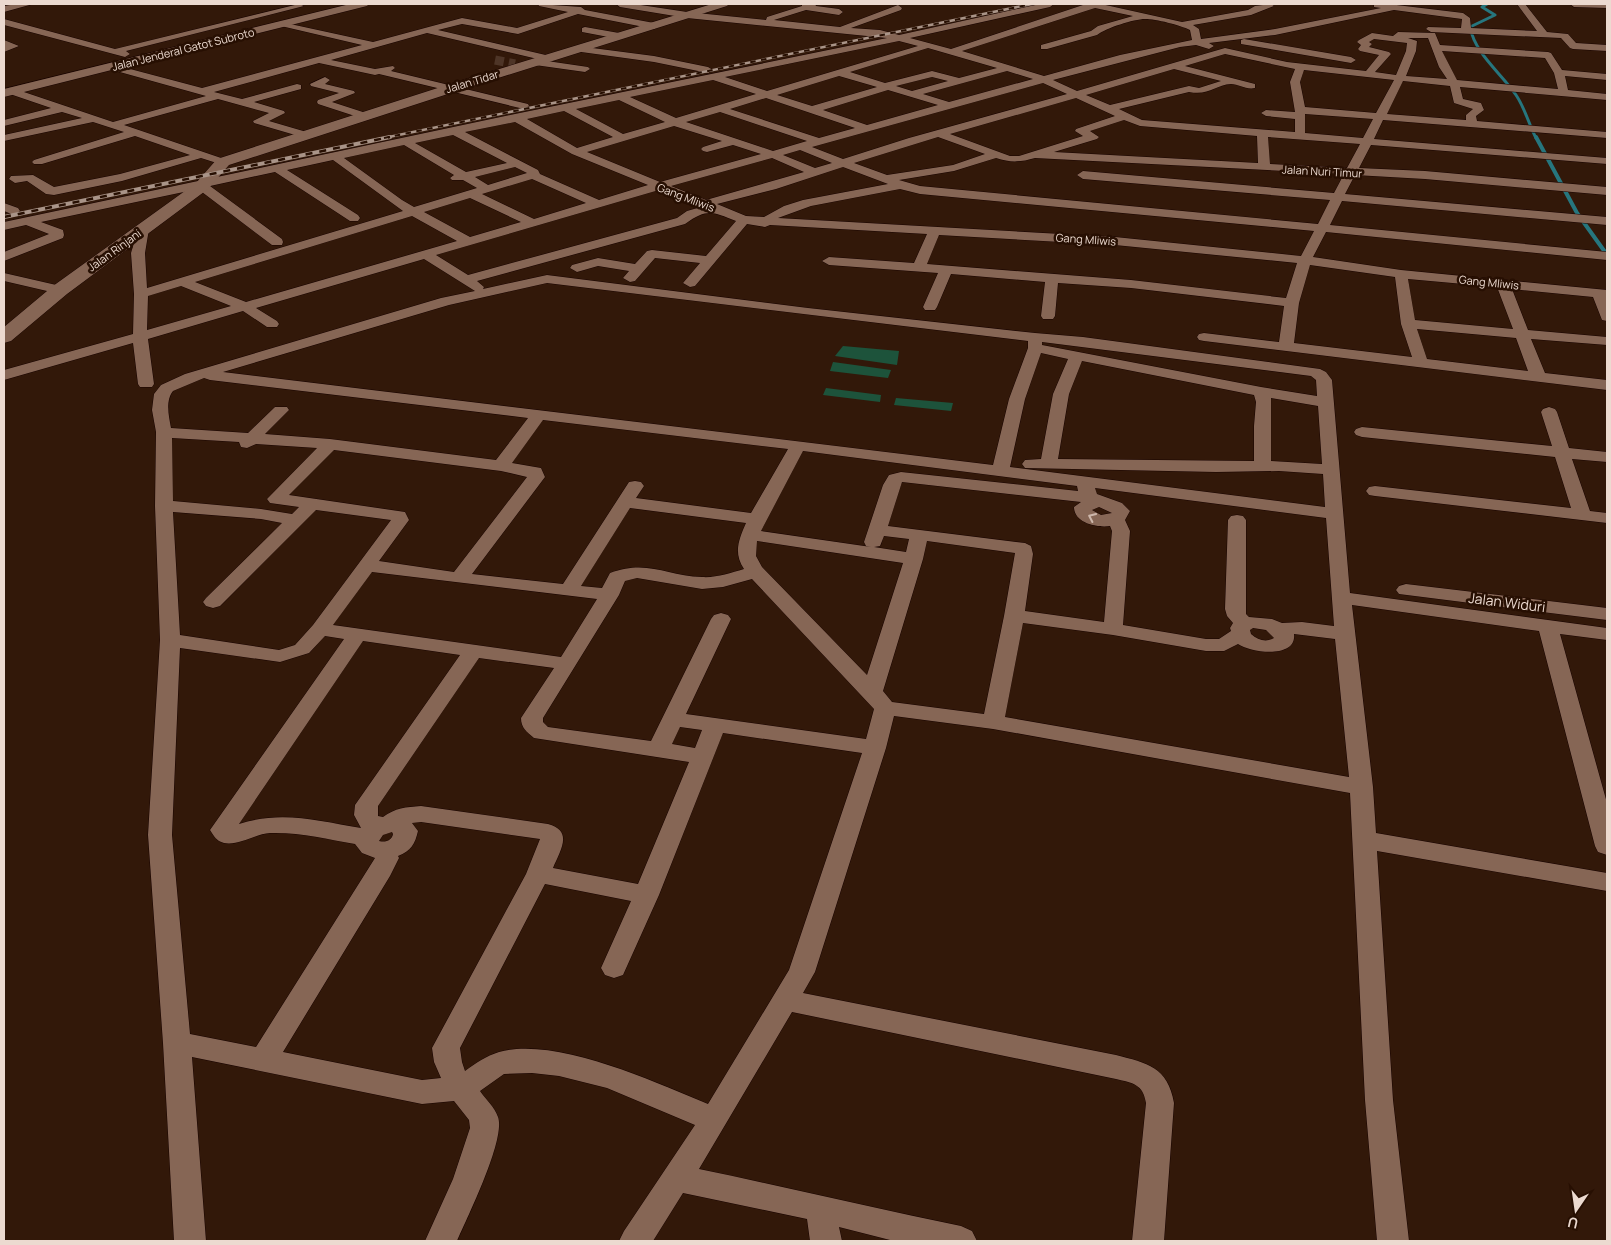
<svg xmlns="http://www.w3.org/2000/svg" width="1611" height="1245" viewBox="0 0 1611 1245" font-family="Manrope,sans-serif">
<rect width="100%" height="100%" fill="#321809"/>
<g fill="#1d533b">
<polygon points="843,346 899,351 897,365 835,356"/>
<polygon points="833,362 891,370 888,378 830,371"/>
<polygon points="826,388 881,395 880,402 823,395"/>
<polygon points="896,398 953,403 951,411 894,405"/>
</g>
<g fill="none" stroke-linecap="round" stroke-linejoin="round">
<g stroke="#26767e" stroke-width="3">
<path d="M1487 4 1482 7 1495 15 1470 27C1475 54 1501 73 1516 95 1525 108 1529 125 1536 138"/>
<polyline points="1591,4 1607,4"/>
</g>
<polyline stroke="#26767e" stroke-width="4" points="1536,137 1577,213 1605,252"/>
<polyline stroke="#4e3527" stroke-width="9" stroke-dasharray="9 5" stroke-linecap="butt" points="495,60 515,64"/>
<defs>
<g id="street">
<polygon points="17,4 33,4 4,12 4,6"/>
<polygon points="299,4 304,6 126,51 130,54 125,57 4,25 4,19 115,49"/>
<polygon points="538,4 581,7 585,10 654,23 658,26 654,29 578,14 518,34 462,24 438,30 550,56 552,58 547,61 588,67 590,69 585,72 535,65 532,64 532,60 546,61 427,33 331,60 375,69 393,66 395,68 391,71 528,104 529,106 524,109 379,74 375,75 319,63 214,92 242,99 297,84 301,85 301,89 254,102 284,111 285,113 269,121 310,133 311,135 310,137 302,137 254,123 253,121 269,113 218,99 124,125 227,160 229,162 227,164 223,165 201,158 122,181 54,195 46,194 27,181 15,183 9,179 11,176 33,175 54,187 120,174 190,155 135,136 42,164 34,164 32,162 34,160 124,132 93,122 4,141 4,135 82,118 62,112 4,126 4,120 51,108 7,93 7,89 15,89 113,122 206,96 109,69 109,65 115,65 202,88 362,45 281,26 281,22 373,42 462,18 517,28 568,12 539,6"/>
<path d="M616 4H634L687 12 766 20 767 17 802 6V4H815L816 6 839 9 843 12 839 15 806 10 774 20 840 27 898 5 902 8 901 10 851 28 880 30 899 35 1040 4H1054L1050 7 910 38 951 49 1086 4H1101L1182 22 1248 10 1255 6 1271 4 1274 6 1251 15 1193 25 1199 29 1201 39 1275 29 1381 8 1374 7V4H1388L1463 13 1470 18 1471 28 1537 31 1517 4H1525L1547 32 1568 34 1576 43 1607 45V51L1573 49 1570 48 1561 38 1431 32 1426 29 1428 27 1461 28 1462 19 1394 10 1275 35 1209 43 1214 46 1209 49 1196 45 1180 47 1053 80 1077 91 1225 48 1287 62 1366 71 1379 55 1360 51 1358 49 1361 45 1357 42 1359 40 1372 33 1393 36 1398 32 1435 33 1440 45 1548 52 1551 53 1562 70 1607 74V80L1565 76 1568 90 1607 94V100L1460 87 1463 99 1481 103 1484 110 1476 116 1477 121 1607 132V138L1383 120 1374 139 1607 158V164L1371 145 1359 168 1425 171 1607 187V195L1425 179 1355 175 1345 194 1607 217V225L1342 201 1330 225 1607 252V260L1326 232 1313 257 1401 270 1607 290V321L1602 320 1593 297 1512 289 1528 330 1607 337V345L1531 339 1545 373 1607 380V390L1204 341 1199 340 1197 337 1199 334 1204 333 1279 342 1284 306 1131 288 1058 283 1055 316 1053 319H1043L1041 316 1045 282 951 274 937 307 935 310H925L923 307 938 273 829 265 822 261 829 257 914 263 927 234 770 225 765 227 747 224 695 286 690 287 683 283 700 263 655 258 635 281 630 282 623 278 629 271 598 266 577 272 570 268 572 265 598 258 635 264 647 251 652 250 706 256 736 221C712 212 708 208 685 224L477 281 484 287 483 289 547 275 808 308 1035 333 1083 337 1320 369 1326 372 1332 380 1350 593 1607 628V640L1560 634 1607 803V855L1598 852 1595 846 1539 631 1352 605 1373 787 1376 833 1607 873V891L1377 851 1393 1100 1409 1241H1377L1365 1100 1350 793 993 729 894 716 886 748 815 972 803 993 1116 1055C1147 1063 1168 1067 1174 1103L1164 1241H1132L1146 1103C1143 1084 1133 1083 1116 1079L792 1012 699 1169C786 1187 873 1208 961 1226L972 1231 977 1241H894L839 1227 842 1241H810L807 1219 683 1193 653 1241H619L624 1231 695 1125 607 1088 559 1076 532 1073 504 1074 480 1091C486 1100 494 1106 498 1117 506 1139 467 1218 457 1241H425L453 1179 470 1128 469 1120 454 1101 422 1104 192 1057 206 1241H174L163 1043 148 835 160 640 155 506 156 432 152 410 154 394 161 385 185 374 441 298 475 291 424 259 256 308 277 321 279 324 277 327H267L243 311 148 339 154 384 152 387H140L138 384 133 343 4 380V370L133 334 134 294 131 253 139 226H147L149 229 145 253 147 288 403 211 333 160 287 170 358 215 360 218 358 221H350L275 172 210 186 282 239 283 242 282 245H272L198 189 41 222 63 230 64 235 63 238 4 261V252L49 234 26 225 4 230V222L515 114 887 38 687 18 620 7ZM1095 8 1133 16 1098 26 1091 31 1041 45V49H1047L1097 35C1106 28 1134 19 1145 19 1156 19 1180 25 1190 30L1192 40 1120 55 1044 76 962 51ZM1408 38H1428L1439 67 1447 79 1406 76 1416 51 1417 41ZM1374 39 1407 43 1406 51 1396 75 1375 72 1391 54 1389 52 1369 47 1372 44 1369 42ZM899 41 918 46 767 91 725 77ZM928 48 997 68 959 78 932 71 885 83 850 72ZM1442 51 1545 58 1554 73 1558 89 1457 80ZM1225 54 1295 69 1290 82 1295 112 1266 110 1261 113 1266 116 1295 119V132L1142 120 1119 109 1189 92C1209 96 1215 85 1231 84 1239 84 1246 90 1255 88V84L1185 66ZM1174 69 1221 81 1199 88 1189 86 1110 105 1086 95ZM1304 70 1394 80 1376 113 1305 107 1300 82ZM1007 71 1033 79 949 102 923 94ZM839 76 877 87 812 106 777 95ZM932 77 948 81 912 91 896 86ZM713 80 756 94 676 118 630 97ZM1403 81 1450 86 1454 103 1473 109 1466 115V120L1387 114ZM1043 83 1067 94 909 138 843 159 812 147ZM888 90 938 105 867 125 823 110ZM766 98 855 128 819 138 730 109ZM1076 98 1115 116 1076 129 1075 131 1083 136 1019 156H1010L950 134ZM619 100 665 122 623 134 576 109ZM564 111 613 137 577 148 527 119ZM720 112 807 141 773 151 686 122ZM1305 114 1373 119 1363 138 1305 133ZM1124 120 1140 126 1257 136 1258 163 1054 152 1097 139 1099 137 1090 131ZM515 122 572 154 648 185 599 200 540 174 538 170 465 132ZM674 126 722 141 703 147 701 149 703 151 707 152 733 145 761 154 660 182 587 152ZM453 135 507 163 466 172 415 143ZM938 137 985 154 953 165 887 175 854 163ZM1268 137 1360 144 1347 168 1270 164ZM404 145 454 175 450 178 452 180H463L477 188 414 207 402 200 344 158ZM800 150 832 163 815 168 783 155ZM772 158 804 172 706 200 671 186ZM996 158C1011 163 1021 162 1035 158L1344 174 1334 193 1083 171 1077 175 1083 179 1330 200 1318 224 920 186 899 180 954 171ZM515 167 527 173 488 185 475 177ZM843 167 888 184 803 200 784 206 764 217 746 216 717 204 776 189ZM532 179 586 203 534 219 482 194ZM900 189 920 194 1314 231 1301 256 1115 237 778 218 811 206ZM659 190 701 207 687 211 677 218 468 275 436 255ZM470 198 521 222 470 237 424 212ZM412 216 457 241 246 302 195 282ZM939 235 1115 245 1297 263 1286 298 1131 280 927 264ZM1310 265 1395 277 1401 324 1412 357 1294 343 1299 303ZM1408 279 1497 287 1513 329 1415 320ZM547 283 1028 341V348L1009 399 993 465 223 372 449 305ZM181 286 231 306 147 330 148 296ZM1417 329 1516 338 1528 371 1427 359ZM1042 342 1311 376 1316 380 1317 396 1261 387 1042 345ZM1041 353 1068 359 1053 394 1041 459 1025 460 1022 464 1025 468 1216 472 1279 471 1323 474 1325 507 1010 467 1025 399ZM1082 361 1254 395 1256 402 1254 426V461L1058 459 1069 394ZM204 378 210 380 528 418 496 460 330 439 265 434 289 410 287 407H275L248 433 171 428C169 417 165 401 173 391ZM1271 398 1318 406 1322 464 1271 461ZM543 420 788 449 751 513 636 498 644 486 641 482 635 481 629 482 563 584 472 574 545 477 541 468 512 463ZM172 438 239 442 241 447 247 448 256 444 317 448 267 499 270 503 299 507 292 514 261 509 173 501ZM334 450 501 471 527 477 454 572 379 561 409 520 405 512 289 495ZM803 451 1077 486 1078 491 901 472 889 475 883 485 864 542 866 546 871 547 761 531ZM902 482 1081 502 1074 507C1074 523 1097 528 1110 526L1112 531 1104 622 1025 611 1033 554 1031 546 1025 543 888 526ZM1095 488 1326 518 1334 626 1302 622 1282 623 1272 619 1249 617 1246 614V520L1243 516 1237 515 1231 516 1228 520 1225 609 1227 616 1233 623 1230 628 1231 631 1219 639H1206L1123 625 1130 531 1125 520 1130 511 1122 503 1097 494ZM1099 507 1112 513 1101 515 1092 510ZM630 508 746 523C739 539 733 553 744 569 730 573 716 578 702 577 666 576 648 559 610 573L602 588 581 586ZM316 510 391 520 313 625 295 645 279 650 180 635 173 512 261 519 282 523 206 598 203 602 206 606 213 608 220 606ZM884 536 909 539 906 552 874 547 880 546ZM757 541 903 563 867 675 762 567 756 556ZM927 541 1015 553 1004 616 984 714 892 702 883 691 923 559ZM372 572 597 599 561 657 333 625ZM637 578 702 589 723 587 752 579 874 709 866 739 686 714 731 619 728 615 721 613 714 615 711 619 651 741 548 727 543 722V718L619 595 625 581ZM1023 623 1113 635 1206 651H1224L1238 644C1251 653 1297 659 1294 634L1335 639 1349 777 1005 717ZM1253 628 1266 630 1274 638C1266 643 1258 640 1251 634L1250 630ZM325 636 344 639 210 830C214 836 216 841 224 843 238 846 255 834 270 833 299 832 327 839 355 844L362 853 375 858 256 1047 190 1034 172 835 180 648 280 662 309 653ZM363 641 460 655 355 805 354 815 361 828C318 821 282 810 239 824ZM479 658 554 668 521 718C521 728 527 732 534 738L689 762 638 884 553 868C560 851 574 831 548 824L421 806C406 807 395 808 383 817L378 816V806ZM680 727 702 730 695 748 672 744ZM723 733 862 753 789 970 708 1104C655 1082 555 1036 499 1052 486 1056 476 1063 465 1071L462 1062 460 1048 545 884 631 901 601 968 605 975 614 978 623 975 659 895ZM421 822 540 839 526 874 432 1048 434 1062 441 1078 422 1080 283 1052 390 876 399 858 398 856C411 851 415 844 418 831L412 823ZM392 832 393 834C392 840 386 843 379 841L383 835Z"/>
<polygon points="1570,4 1607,4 1607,8 1574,7"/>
<polygon points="585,27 619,33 624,36 619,39 582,32 582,28"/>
<polygon points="1244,39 1351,57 1356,60 1351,63 1241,44 1241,40"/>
<polygon points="4,40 19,46 4,52"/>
<polygon points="577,46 654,56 708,67 713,70 708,73 654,62 574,51 572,49"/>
<polygon points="325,77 330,80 325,84 354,91 355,93 332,102 369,114 370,116 369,118 361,118 318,104 317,102 318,100 339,93 311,86 310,84"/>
<polygon points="4,203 18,208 20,211 14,215 4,211"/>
<polygon points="4,273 65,287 67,290 60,294 4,281"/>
<polygon points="1549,407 1555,409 1557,412 1569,448 1607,452 1607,462 1572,459 1590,511 1607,513 1607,523 1375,496 1369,495 1366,491 1369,487 1375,486 1571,508 1555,457 1362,437 1356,435 1354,432 1356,429 1362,427 1552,446 1541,412 1543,409"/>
<polygon points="1406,584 1607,608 1607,620 1399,594 1396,590 1399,586"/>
</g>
<g id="secondary">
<polygon points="350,4 369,4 367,6 4,97 4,89"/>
<polygon points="712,4 729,4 727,6 457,91 229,165 208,189 67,294 11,341 4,343 4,327 53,286 196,183 217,159 447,85"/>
</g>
</defs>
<use href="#street" stroke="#180300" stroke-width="1"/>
<use href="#secondary" stroke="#180300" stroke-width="1"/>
<use href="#street" fill="#866655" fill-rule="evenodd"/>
<use href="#secondary" fill="#866655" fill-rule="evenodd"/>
<defs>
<polyline id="rail-far1" points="384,138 1032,4"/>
<polyline id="rail" points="4,217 390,137"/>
</defs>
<use href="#rail-far1" stroke="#a99488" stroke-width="2.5"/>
<use href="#rail" stroke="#a99488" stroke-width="4"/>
<use href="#rail-far1" stroke="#270f02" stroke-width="2" stroke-dasharray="5.5" stroke-linecap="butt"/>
<use href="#rail" stroke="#270f02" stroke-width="2.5" stroke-dasharray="7" stroke-linecap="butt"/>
</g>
<defs><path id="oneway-chevron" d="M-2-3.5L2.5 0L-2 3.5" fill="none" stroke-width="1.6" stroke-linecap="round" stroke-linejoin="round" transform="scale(1.25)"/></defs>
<use stroke="#cdb7ab" href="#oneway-chevron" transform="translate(1092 517) rotate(-155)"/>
<g text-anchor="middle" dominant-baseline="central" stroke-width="5" stroke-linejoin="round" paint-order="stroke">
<g font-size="11" fill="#ecdad0" stroke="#270f02">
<text transform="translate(183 49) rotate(-14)">Jalan Jenderal Gatot Subroto</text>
<text transform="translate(472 81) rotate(-17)">Jalan Tidar</text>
<text transform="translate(1322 171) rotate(3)">Jalan Nuri Timur</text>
<text transform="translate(686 197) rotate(21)">Gang Mliwis</text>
<text transform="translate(1086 239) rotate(4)">Gang Mliwis</text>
<text transform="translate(114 250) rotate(-36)">Jalan Rinjani</text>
<text transform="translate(1489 282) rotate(6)">Gang Mliwis</text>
</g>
<g font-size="14" fill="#ecdad0" stroke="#270f02">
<text transform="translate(1507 602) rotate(7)">Jalan Widuri</text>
</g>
</g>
<rect width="1611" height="1245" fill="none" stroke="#ecdad0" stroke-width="10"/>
<g transform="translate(1576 1210) rotate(193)" stroke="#270f02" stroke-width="4" paint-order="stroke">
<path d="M0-4L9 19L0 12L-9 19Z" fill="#ecdad0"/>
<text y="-8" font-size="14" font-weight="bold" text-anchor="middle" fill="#ecdad0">U</text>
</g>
</svg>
